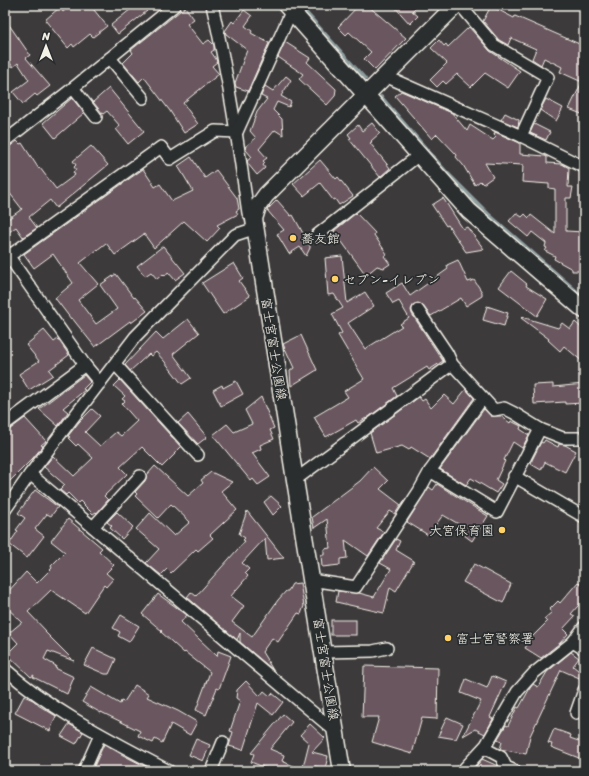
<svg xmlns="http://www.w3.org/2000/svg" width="589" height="776" viewBox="0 0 589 776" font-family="Sriracha,'Klee One',sans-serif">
<rect width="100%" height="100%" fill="#3d3a3c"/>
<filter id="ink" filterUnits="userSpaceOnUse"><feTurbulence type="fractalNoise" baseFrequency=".025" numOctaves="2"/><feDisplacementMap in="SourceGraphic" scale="8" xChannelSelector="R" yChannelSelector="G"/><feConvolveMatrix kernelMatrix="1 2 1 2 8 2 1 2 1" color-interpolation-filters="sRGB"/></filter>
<g filter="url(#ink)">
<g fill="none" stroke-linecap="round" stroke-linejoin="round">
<g stroke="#8d9d9d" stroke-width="4">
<polyline points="299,5 365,79"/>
<polyline points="381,97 447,173 488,214 584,298"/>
</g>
</g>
<g fill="#69575e" stroke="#f4f1e8">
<polygon points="71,5 90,5 107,26 93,37 90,34 74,47 72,44 68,48 45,20 59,8 63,12"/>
<polygon points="136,5 143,5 147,11 118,34 111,25"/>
<polygon points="359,5 367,5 406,38 375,70 364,59 371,52 349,32 346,35 338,27"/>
<polygon points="393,5 418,5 412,11 418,16 410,24"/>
<polygon points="491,6 514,18 515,16 584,46 584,115 569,109 582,82 560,72 562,67 544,58 541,65 532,59 536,49 511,38 508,45 499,40 483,21"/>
<polygon points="185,7 194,19 187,24 203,44 209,40 214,45 214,50 211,52 216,59 217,62 212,66 219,74 183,103 198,124 184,133 170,111 144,77 139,82 123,63 133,53 131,50"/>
<polygon points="244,10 252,16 245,26 252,31 251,33 269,43 248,91 236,87 235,83 247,50 226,34 225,31 232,21 234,23"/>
<polygon points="5,19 30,55 26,58 50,86 37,96 35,94 23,104 13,92 29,80 18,63 13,67 5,56"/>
<polygon points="469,27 490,51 520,71 508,88 485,73 471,87 457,74 446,84 443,81 437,87 430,80 447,63 431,48 439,40 444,46 446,44 448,47"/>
<polygon points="285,42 310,58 307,62 336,89 335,96 327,105 299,79 303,74 278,57"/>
<polygon points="286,76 291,80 281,96 291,102 289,107 277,102 273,110 282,119 283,135 275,130 259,149 267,158 263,161 265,163 263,165 265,168 257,175 248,164 247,161 252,157 246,150 245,147 256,138 250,131 257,112 267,99 261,96 265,86 273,91"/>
<polygon points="109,88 144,131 128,144 116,129 120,126 107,111 103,114 93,102"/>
<polygon points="401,91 452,113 467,131 470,125 493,140 496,137 494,135 495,132 520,143 520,154 545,156 547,157 547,163 562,164 569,168 568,187 573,187 571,198 566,198 566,231 584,232 584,271 572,271 572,269 554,259 555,256 545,251 547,248 545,247 546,243 532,232 528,237 509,221 516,213 522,217 525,214 529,218 531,215 555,234 555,189 549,188 549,184 522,182 523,165 485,163 493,177 483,184 480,181 475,185 463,165 456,157 457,155 437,134 432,139 395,96"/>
<polygon points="72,98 84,113 55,138 43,123"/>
<polygon points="546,99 563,108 556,121 540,110"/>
<polygon points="505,113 519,120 518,127 501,120"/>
<polygon points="372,123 380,133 371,141 372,142 370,143 390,168 380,177 349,139 351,138 348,134 358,125 362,131"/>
<polygon points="534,124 550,132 546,140 530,133"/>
<polygon points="17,141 20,144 22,143 39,169 40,168 56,189 75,175 73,172 76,170 74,167 76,165 73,161 91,146 108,165 56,208 50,200 29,217 37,228 23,237 16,227 5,235 5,221 22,209 5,187 5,148 9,147"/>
<polygon points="191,157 205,178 216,170 237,198 239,209 236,211 238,214 217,225 220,228 207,242 184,221 154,248 144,234 115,255 106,243 80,263 98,284 78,300 96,324 117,309 100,285 116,274 134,298 135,297 147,311 131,323 130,321 95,347 72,318 71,319 55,298 73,283 53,254 34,268 24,254 143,169 155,187 160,184 172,201 193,191 178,166"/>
<polygon points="320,160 336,179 338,177 353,196 339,205 335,199 333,200 320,183 304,196 293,184"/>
<polygon points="443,198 463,229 467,227 484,249 466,252 448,225 446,226 432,205"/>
<polygon points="277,200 291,216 293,215 310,246 310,248 306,256 300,247 289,254 277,234 284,230 267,210"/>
<polygon points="356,213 375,233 374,235 387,254 384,256 390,264 384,268 377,266 366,275 334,231"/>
<polygon points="163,246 185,273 175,280 168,272 165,276 163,274 157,279 151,272 145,276 137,266"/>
<polygon points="342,256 347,303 365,292 374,306 348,323 365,349 402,326 400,324 409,318 399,301 393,304 386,293 402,283 410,296 448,269 447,265 458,260 468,282 474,280 482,292 482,296 466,306 461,298 431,316 421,304 418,303 414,304 411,310 412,314 443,361 429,370 427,367 393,388 397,396 366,419 366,418 358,423 356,420 326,437 314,417 348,397 344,391 364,379 338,335 342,333 332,314 343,308 334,294 328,295 325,258"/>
<polygon points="234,263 243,278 239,281 250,296 223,314 202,283"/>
<polygon points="511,271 527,284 526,286 547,299 537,316 499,287"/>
<polygon points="487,306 508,313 504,326 483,320"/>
<polygon points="522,317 558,328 562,323 570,329 575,322 584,330 584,363 564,346 560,351 548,340 549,339 521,318"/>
<polygon points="188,319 199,333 173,354 191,378 182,384 165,362 156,352 151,356 149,354 130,371 125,365 156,332 163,339"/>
<polygon points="44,330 54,342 58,339 69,355 49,370 53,375 29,390 19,374 39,361 26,345"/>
<polygon points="301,335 317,370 291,386 290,371 294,368 283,344"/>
<polygon points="84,375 90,382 83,389 85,390 63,408 68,412 58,426 39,409"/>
<polygon points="120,380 181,447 174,454 175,454 162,467 142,447 120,467 127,474 104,496 108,500 97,513 96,512 93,514 80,501 78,503 68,493 66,495 60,490 65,485 44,467 53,456 74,476 93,458 78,444 76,446 68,438 70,437 68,436 79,422 92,409 100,416 85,432 100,446 116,432 121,436 137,421 122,404 125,401 122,399 125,396 114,386"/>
<polygon points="236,381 243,394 221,406 213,390 222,385 223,388"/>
<polygon points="553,384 553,387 584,384 584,403 565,404 565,402 534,404 533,385"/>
<polygon points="466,389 474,398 430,459 411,447 409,450 402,446 376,453 370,433 419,397 422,401 425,399 431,408 444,395 454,404"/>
<polygon points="261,397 274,428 270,430 274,439 260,445 261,449 252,453 270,477 258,485 253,479 251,481 213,435 227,424 234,432 252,424 245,410"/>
<polygon points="484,409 491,416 501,416 510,423 511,421 521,426 520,429 529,435 522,448 513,442 504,460 505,461 496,480 502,484 496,493 471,478 466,485 440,469"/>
<polygon points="188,414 207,437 198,444 178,423"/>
<polygon points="25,418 46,441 41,445 43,446 33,458 5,486 5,431 9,430"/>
<polygon points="545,440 558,447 559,444 565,445 576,451 565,472 545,462 541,470 531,464 532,460 541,442 543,443"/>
<polygon points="155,466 188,496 203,483 201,480 211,472 232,482 221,491 237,510 210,535 213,538 198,551 196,549 171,573 167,569 161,575 146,563 159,549 136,529 150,513 174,536 190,522 171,504 158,518 135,496 137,494 135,492 145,481 147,475"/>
<polygon points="373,467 388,481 380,489 401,505 395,514 390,511 376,528 384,532 368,556 345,540 347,558 340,559 340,565 322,567 321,555 324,555 324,549 330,548 327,519 314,528 312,517 360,481"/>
<polygon points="437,484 488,516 472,541 464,535 466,532 461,528 462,526 443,515 428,535 407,522 429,487 433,490"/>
<polygon points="35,490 58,507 51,516 47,514 35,529 44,536 27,558 9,544 18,531 16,530 25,518 18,513"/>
<polygon points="271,496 282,506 273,515 264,502"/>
<polygon points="247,511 284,558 267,560 265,538 242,563 249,569 245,573 248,576 231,596 244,606 232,622 252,637 278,600 286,591 288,591 292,584 300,583 304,606 301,614 298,613 278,642 272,638 262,652 273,670 240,642 240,633 237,640 187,597 191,592 196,596 245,541 243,540 245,538 239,534"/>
<polygon points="117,512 133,527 122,539 110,528 112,526 107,522"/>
<polygon points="68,519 102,548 99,551 114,565 106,573 113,579 106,587 104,585 85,613 51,590 28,612 46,631 45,632 74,661 48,651 44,659 56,666 55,668 74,677 67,694 33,677 34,675 31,677 7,654 18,643 9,633 22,622 5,606 5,595 26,572 37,583 52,568 51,566 65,552 51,541"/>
<polygon points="396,539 400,541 396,550 414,561 396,591 390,587 384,613 336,602 338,591 359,593 374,597 391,569 380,563"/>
<polygon points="474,564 511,584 503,603 463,582"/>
<polygon points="578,582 584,588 584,599 571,614 575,616 563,629 568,634 560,643 541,658 525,648 532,637 547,622 544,619 552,612 549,610 558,601 560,603"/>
<polygon points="158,594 187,615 181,622 217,656 218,651 231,656 219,689 217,688 206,715 196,710 210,672 185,652 184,653 161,632 162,631 142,614"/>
<polygon points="121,615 139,626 129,642 118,636 120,632 113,628"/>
<rect x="331" y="620" width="25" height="15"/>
<polygon points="93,648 116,659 109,674 105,674 84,665"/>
<polygon points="571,652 579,658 573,666 584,675 584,680 561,670 530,736 526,754 500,749 502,742 497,740 506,725 508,726 517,707 519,708 530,688 533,684 538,687 547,672"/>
<polygon points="364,666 438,668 437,719 422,718 412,754 372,742 379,717 362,717"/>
<polygon points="492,676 506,682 490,717 493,719 485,734 475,729 463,736 481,701 461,693 466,679 487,688"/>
<polygon points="246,681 260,696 264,691 270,696 272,693 283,702 273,715 258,703 243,750 229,746 233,732 230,731 240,701 236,698 237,690"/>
<polygon points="135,685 149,694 147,697 178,711 197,722 190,735 171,724 162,743 155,739 153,743 138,736 140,731 101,712 101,713 82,702 91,687 120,704 121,701 124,702"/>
<polygon points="24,696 33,700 38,704 38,705 56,716 50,731 15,713"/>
<polygon points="283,714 292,722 270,749 284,755 282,761 305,771 273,771 251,762 254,754 251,753"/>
<polygon points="447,717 463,724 456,739 438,736"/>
<polygon points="69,724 83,732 76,744 61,736"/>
<polygon points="310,724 325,738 312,752 328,756 325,769 315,766 314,770 303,767 309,743 300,735"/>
<polygon points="554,729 571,735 570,738 584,743 584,760 551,747 552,744 548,743"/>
<polygon points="196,739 210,745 203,761 189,755"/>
<polygon points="104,744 123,755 154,771 92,771"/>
<polygon points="482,759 498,766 501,771 472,771"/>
</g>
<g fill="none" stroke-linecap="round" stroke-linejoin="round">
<defs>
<g id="street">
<path d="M212 5C228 74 238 143 248 213L254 219"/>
<polyline points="460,5 494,45 548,77 521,136"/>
<polyline points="110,58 143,98"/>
<polyline points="385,76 521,136 584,167"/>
<polyline points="73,88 96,117"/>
<polyline points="5,141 73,88 175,5"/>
<polyline points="317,235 419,155"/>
<polyline points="5,251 85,365 100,383"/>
<polyline points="9,256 161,147 170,159 215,131 237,132 291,12"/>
<polyline points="418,310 447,353 452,364 494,410 504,408 514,413 540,429 563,438 584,438"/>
<polyline points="115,364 198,455"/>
<polyline points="5,424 85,365"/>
<polyline points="430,471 497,512 540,429"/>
<polyline points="30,474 336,732"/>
<polyline points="514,476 584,517"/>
<polyline points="295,480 452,364"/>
<polyline points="5,510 30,474 135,337 235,235 256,228"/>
<polyline points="93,527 140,476"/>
<polyline points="311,580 356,587 419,491 430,471 483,398"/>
<polyline points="584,627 573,642 584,649"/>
<polyline points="323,652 373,651 387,648"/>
<path d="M5 669C53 712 113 741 169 771"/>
<polyline points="576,713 584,690"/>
<polyline points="484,748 501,757 506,767 515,771"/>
<polyline points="84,771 100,735"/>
<polyline points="211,771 223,742"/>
<polyline points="462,771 486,745 517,692 534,673 573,642"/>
</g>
<g id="secondary">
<polyline points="286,5 469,211 584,310"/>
<polyline points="342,771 295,480 254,219 258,206 266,195 456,5"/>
</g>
</defs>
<use href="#street" stroke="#f4f1e8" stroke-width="14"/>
<use href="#secondary" stroke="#f4f1e8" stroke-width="19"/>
<use href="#street" stroke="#2a2d2e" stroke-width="11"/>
<use href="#secondary" stroke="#2a2d2e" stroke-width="16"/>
</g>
</g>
<g fill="#ffd166" stroke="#2a2d2e" stroke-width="1.5">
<circle cx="293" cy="238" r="4"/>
<circle cx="335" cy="279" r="4"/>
<circle cx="502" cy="530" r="4"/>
<circle cx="448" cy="638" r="4"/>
</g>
<g text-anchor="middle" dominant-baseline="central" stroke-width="3.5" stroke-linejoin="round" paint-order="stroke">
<g font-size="13" fill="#f4f1e8" stroke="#2a2d2e" text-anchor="start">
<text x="301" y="238">蕎友館</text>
<text x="343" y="279">セブン-イレブン</text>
<text x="494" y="530" text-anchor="end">大宮保育園</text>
<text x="456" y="638">富士宮警察署</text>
</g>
<g font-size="13" fill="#f4f1e8" stroke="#2a2d2e">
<text transform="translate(274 349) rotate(81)">富士宮富士公園線</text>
<text transform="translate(326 669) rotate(81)">富士宮富士公園線</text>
</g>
</g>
<rect width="589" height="776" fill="none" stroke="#2a2d2e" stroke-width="20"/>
<rect x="10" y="10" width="569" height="756" fill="none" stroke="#f4f1e8" stroke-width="1.5" filter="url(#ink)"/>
<g transform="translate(46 46)" stroke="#2a2d2e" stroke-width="3" paint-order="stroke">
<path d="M0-3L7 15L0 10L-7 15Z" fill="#f4f1e8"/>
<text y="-6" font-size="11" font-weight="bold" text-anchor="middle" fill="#f4f1e8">N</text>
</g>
</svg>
